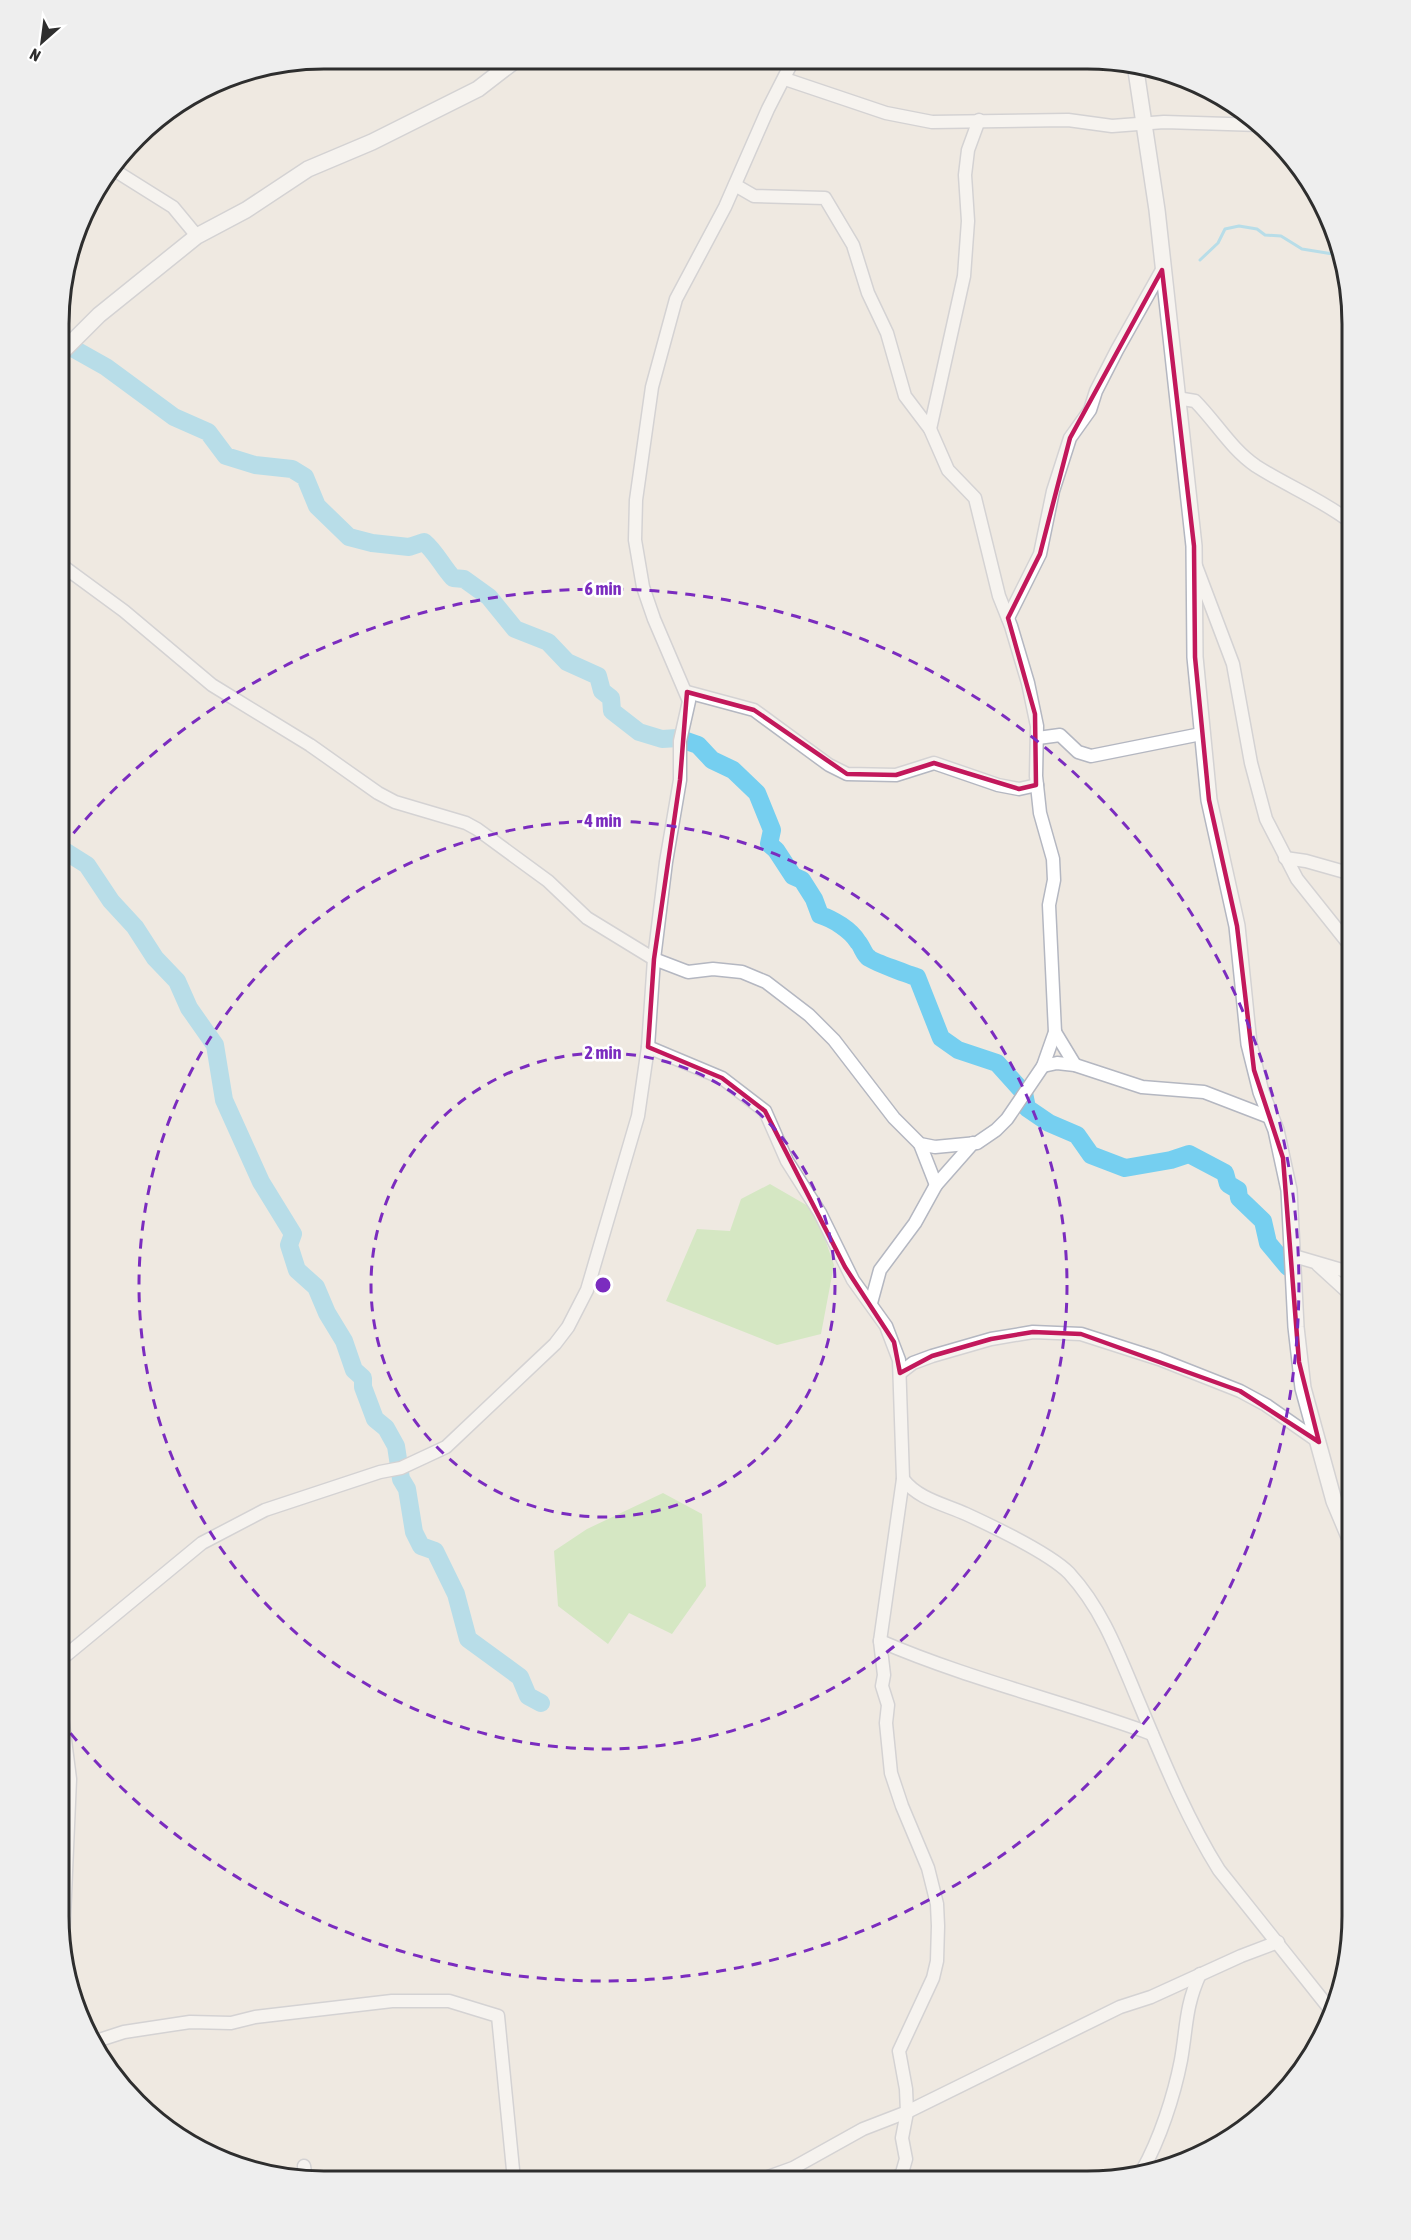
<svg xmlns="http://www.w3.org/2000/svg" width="1411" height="2240" viewBox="0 0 1411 2240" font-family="'Asap Condensed',sans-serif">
<rect width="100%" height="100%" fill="#efe9e1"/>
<g fill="#b6e59e">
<polygon points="770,1184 815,1210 834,1265 821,1334 777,1345 666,1301 697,1229 730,1231 741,1199"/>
<polygon points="663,1493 702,1514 706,1586 672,1634 629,1613 608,1644 558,1606 554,1551 587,1529"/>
</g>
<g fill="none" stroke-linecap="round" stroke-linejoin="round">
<polyline stroke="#75cff0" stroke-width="3" points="1200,260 1218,243 1225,229 1239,226 1257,229 1265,235 1281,236 1302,249 1339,255"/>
<g stroke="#75cff0" stroke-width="18">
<path d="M74 349 106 367 174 417 208 432 226 456 255 465 292 469 305 477 317 506 349 537 372 543 409 547 424 542C436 552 442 566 453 578L464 579 489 597 515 629 548 642 567 662 598 676 602 691 611 698 612 711 639 732 662 739 678 738 698 745 712 760 733 770 757 793 772 830 769 844 776 850 793 876 802 880 814 899 820 915C833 919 851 930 858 942 862 946 864 955 869 958 872 961 912 976 917 977L941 1038 958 1050 997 1063 1024 1093 1027 1108 1049 1123 1077 1135 1091 1155 1125 1168 1171 1160 1189 1154 1225 1173 1228 1184 1238 1190 1239 1198 1263 1221 1268 1243 1288 1267"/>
<polyline points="60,848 87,865 111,901 135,927 155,958 177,981 189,1008 215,1045 224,1100 261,1182 293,1234 289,1245 297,1270 316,1287 327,1313 344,1341 354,1370 363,1378 363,1387 375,1419 386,1428 396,1446 401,1479 407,1489 414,1532 421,1546 435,1551 456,1594 468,1639 520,1677 528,1696 541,1703"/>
</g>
<defs>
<g id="minor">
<polyline points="785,79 886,113 932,122 1068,120 1112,126 1164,122 1260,125"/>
<polyline points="114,170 173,207 197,236"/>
<path d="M1177 398 1195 401C1216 422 1231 449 1256 466 1287 486 1323 500 1352 523"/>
<polyline points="930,429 964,276 968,221 965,175 968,150 979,120"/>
<polyline points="60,564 124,611 212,685 310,745 378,793 395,802 466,823 477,829 548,881 587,918 654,959 688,972 713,969 742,972 766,982 809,1015 834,1040 894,1118 920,1144 935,1147 977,1143 996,1130 1007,1119 1043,1066 1055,1032 1049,905 1054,880 1053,859 1040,813 1036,776 1037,726 1028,683 1011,626 999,596 975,498 948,470 930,429 905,396 887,333 868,293 853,245 825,198 754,196 735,185"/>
<polyline points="1196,566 1233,664 1251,763 1266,819 1297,879 1352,948"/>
<polyline points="1008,618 1040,554 1053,491 1070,438 1090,410 1096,391 1117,350 1162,270"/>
<polyline points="687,692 754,710 829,765 847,774 896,775 934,763 998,785 1019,789 1037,785"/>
<polyline points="1038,738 1060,735 1078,752 1091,756 1201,734"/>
<polyline points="1285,858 1306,861 1352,874"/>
<polyline points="1055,1032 1075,1065"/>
<path d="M648 1047 722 1078 765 1111 787 1161 820 1213 853 1280 886 1326 899 1360 903 1479C918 1499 944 1504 966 1514 992 1526 1050 1554 1069 1573 1104 1611 1120 1658 1140 1705 1163 1760 1187 1819 1219 1870L1333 2013"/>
<polyline points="1043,1066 1057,1063 1075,1065 1142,1087 1204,1092 1269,1117"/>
<polyline points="920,1144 936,1185 973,1143"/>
<polyline points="1294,1256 1352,1273"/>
<polyline points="1318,1265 1352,1296"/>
<polyline points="871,1303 880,1270 915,1223 936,1185"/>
<polyline points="900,1373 913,1363 932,1356 991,1339 1033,1332 1081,1334 1159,1359 1240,1391 1266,1405 1319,1442"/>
<path d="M880 1641C968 1679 1062 1701 1152 1734"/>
<polyline points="59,1661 202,1543 265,1510 380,1472 401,1468 446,1447 555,1344 568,1327 587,1290 638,1116 648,1047 654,959 666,862 680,780 680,741 689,701 654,619 643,587 635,540 636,500 652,387 676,299 725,207 768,109 793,60"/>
<polyline points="59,1693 70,1779 63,1941"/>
<polyline points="93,2042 124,2032 190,2022 231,2023 255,2017 392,2001 449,2001 498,2016 514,2180"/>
<polyline points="304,2166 306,2179"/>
<path d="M1142 2171C1160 2139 1174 2096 1181 2060 1187 2026 1185 2007 1200 1974"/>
<polyline points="757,2181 793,2168 863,2129 907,2112 1120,2007 1151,1997 1241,1956 1278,1942"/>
<polyline points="892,2181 902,2173 906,2159 902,2138 907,2112 906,2089 899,2051 933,1978 937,1961 938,1926 937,1904 928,1868 902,1806 891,1773 886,1723 888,1705 882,1686 884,1675 880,1641 903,1479"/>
</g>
<g id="tertiary">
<polyline points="1135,64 1157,210 1194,546 1195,657 1209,800 1237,926 1249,1044 1261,1092 1276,1130 1289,1190 1296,1327 1303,1388 1334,1501 1352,1544"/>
<polyline points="61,353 99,315 197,236 246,210 308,169 372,142 478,89 517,59"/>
</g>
</defs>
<use href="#minor" stroke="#b4b7c1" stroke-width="15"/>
<use href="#tertiary" stroke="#b4b7c1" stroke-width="18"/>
<use href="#minor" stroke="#fff" stroke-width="12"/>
<use href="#tertiary" stroke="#fff" stroke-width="15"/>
</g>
<path d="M0 0H1411V2240H0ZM1162 270 1194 546 1195 657 1209 800 1237 926 1254 1070 1283 1158 1299 1362 1319 1442 1240 1391 1081 1334 1033 1332 991 1339 932 1356 900 1373 894 1342 845 1267 765 1111 722 1078 648 1047 654 959 680 780 687 692 754 710 847 774 896 775 934 763 1019 789 1036 785 1035 714 1008 618 1040 554 1070 438Z" fill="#efe9e1" fill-opacity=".55" fill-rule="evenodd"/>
<path fill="none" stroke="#c2185b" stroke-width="4.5" stroke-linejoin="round" d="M1162 270 1194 546 1195 657 1209 800 1237 926 1254 1070 1283 1158 1299 1362 1319 1442 1240 1391 1081 1334 1033 1332 991 1339 932 1356 900 1373 894 1342 845 1267 765 1111 722 1078 648 1047 654 959 680 780 687 692 754 710 847 774 896 775 934 763 1019 789 1036 785 1035 714 1008 618 1040 554 1070 438Z"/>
<g fill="none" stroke="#7b2cbf" stroke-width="3" stroke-dasharray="10 8">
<circle cx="603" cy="1285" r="232"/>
<circle cx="603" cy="1285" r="464"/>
<path d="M62 847A696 696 0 1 1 62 1723"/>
</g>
<path d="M0 0H1411V2240H0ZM324 69H1087A255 255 0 0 1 1342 324V1916A255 255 0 0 1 1087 2171H324A255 255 0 0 1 69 1916V324A255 255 0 0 1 324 69Z" fill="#eee" fill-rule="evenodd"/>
<path fill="none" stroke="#2e2e2e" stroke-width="3" d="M324 69H1087A255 255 0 0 1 1342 324V1916A255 255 0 0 1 1087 2171H324A255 255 0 0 1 69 1916V324A255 255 0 0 1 324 69Z"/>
<circle cx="603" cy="1285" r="9" fill="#7b2cbf" stroke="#fff" stroke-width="3"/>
<g font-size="18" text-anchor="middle" font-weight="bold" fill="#7b2cbf" stroke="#fff" stroke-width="5" stroke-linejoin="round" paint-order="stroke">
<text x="603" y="595">6 min</text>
<text x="603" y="827">4 min</text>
<text x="603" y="1059">2 min</text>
</g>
<g transform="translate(42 42) rotate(208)" stroke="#ffffff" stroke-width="4.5" paint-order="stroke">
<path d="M0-4.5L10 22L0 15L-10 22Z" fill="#2e2e2e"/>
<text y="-9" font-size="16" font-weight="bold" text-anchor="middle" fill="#2e2e2e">N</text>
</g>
</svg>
